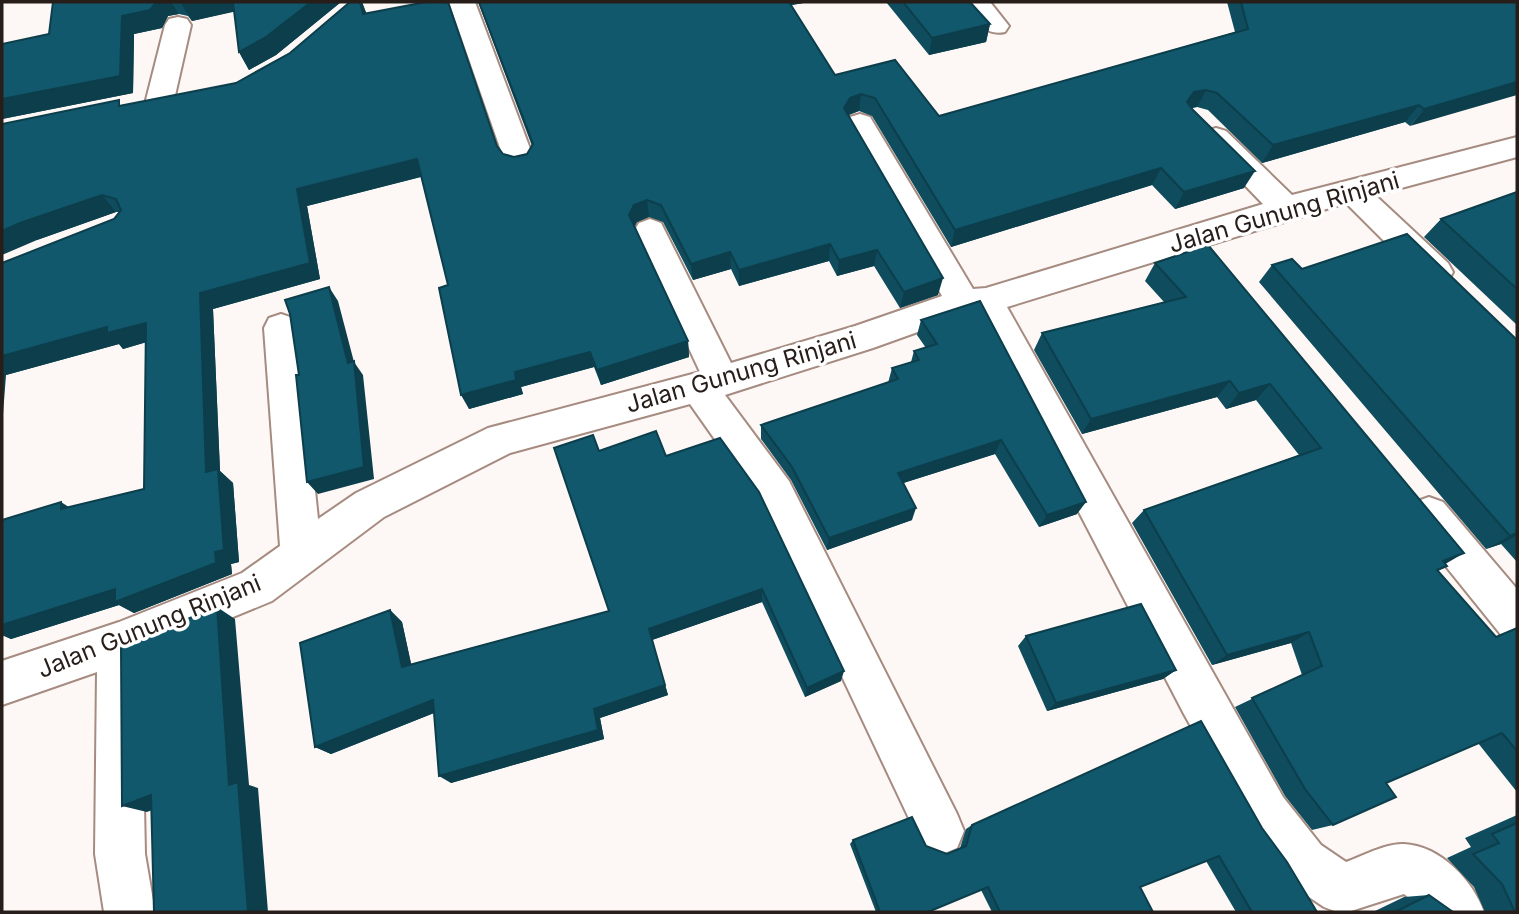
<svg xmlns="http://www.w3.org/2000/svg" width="1519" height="914" viewBox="0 0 1519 914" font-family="Inter,sans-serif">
<rect width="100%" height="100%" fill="#fdf8f5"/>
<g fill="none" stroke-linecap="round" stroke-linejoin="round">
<defs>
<g id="minor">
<polygon points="449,2 475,2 535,162 531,169 520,172 509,169 505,162"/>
<path d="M964 2H990L1009 26 1005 32C984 37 975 18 964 2Z"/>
<polygon points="178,17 187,19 191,25 174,100 170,106 160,109 150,106 146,100 165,25 169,19"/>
<path d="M860 114 870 117 973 289 986 288 1263 204 1206 145 1201 138 1206 131 1216 128 1226 131 1292 195 1517 137V157L1375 195 1448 263 1453 272 1448 281 1436 284 1424 281 1346 203 1007 307 1283 797 1321 845 1346 862C1363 856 1386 843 1404 844 1441 846 1473 881 1484 912H1427L1404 894 1348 912H1337L1324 907 1285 881 1249 831 1184 714 976 314 965 315 873 348 725 395 789 481 957 814 964 831 957 848 940 855 923 848 761 505 690 404 510 453 384 517 272 601 141 655 145 854 155 912H104L95 854 97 672 2 705V661L119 622 242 573 280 546 264 328 269 318 281 314 293 318 298 328 318 519 356 493 488 428 700 372 634 231 639 223 650 219 661 223 731 363 855 326 942 296 845 124 850 117Z"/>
<polygon points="1429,497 1443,502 1517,589 1517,642 1502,636 1415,528 1409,515 1415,502"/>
</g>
</defs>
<use href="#minor" stroke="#a58b80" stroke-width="4"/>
<use href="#minor" fill="#fff" fill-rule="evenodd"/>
</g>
<g fill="#0f4c5d">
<polygon points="53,2 341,2 276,55 249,70 239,52 235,11 192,21 188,16 179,14 168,16 162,28 134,34 133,93 2,119 2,44 49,34"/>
<polygon points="350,2 362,2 366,14 497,146 503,154 514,157 527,154 532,146 478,2 809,2 791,5 835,75 939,116 1235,32 1227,2 1517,2 1410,126 1405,122 1262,163 1208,110 1197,107 1192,108 1244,188 1175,209 1152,185 951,247 872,116 859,111 849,115 938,295 900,308 874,266 837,276 829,261 739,286 731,269 693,280 663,222 649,217 637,222 634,227 688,341 689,357 601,385 594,367 521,387 523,394 469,409 448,285 421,177 307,206 320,279 213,309 220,471 233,483 239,562 231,564 232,574 134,613 119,605 11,639 2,635 2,520 69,507 144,489 146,342 123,349 119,344 6,375 2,263 114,219 119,212 116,212 37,240 123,105 236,83 290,53"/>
<polygon points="886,2 970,2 990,24 986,42 929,55"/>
<polygon points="1517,192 1517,325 1424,237 1441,219"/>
<polygon points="1155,263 1445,564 1447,566 1438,571 1496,637 1517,628 1517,792 1478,743 1386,783 1333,825 1312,830 1285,796 1235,707 1302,675 1291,643 1212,665 1132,523 1144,510 1299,455 1256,400 1226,409 1217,397 1082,434 1034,350 1042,333 1164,302 1145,281"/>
<polygon points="1272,265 1302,269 1517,340 1517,562 1501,544 1486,549 1259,282"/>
<polygon points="921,320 1077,514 1039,527 995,454 903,483 912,520 827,550 791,480 761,439 761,425 888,383 892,368 911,362 914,351 926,348 917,335"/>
<polygon points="599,451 666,456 841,681 805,697 762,602 652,640 668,695 600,718 604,739 451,783 434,713 331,754 315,747 390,610 402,622 411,664 609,611"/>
<polygon points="1026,636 1176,670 1163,679 1047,711 1018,646"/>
<polygon points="1517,815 1517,912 1485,912 1474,887 1447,858 1471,847 1465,838"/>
<polygon points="972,825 1262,828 1317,912 1236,912 1206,861 1140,887 1153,912 992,912 981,890 928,912 876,912 850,844 853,840 926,846 947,854 960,848 966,829"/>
<polygon points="1429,895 1453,912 1373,912 1404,897"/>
</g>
<g fill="#0c3e4c">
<polygon points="156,2 171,2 179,14 168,16 162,28 134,34 133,93 2,119 2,99 122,16"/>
<polygon points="189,2 238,2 242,10 192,21 181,3"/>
<polygon points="311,2 341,2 276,55 249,70 239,52"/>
<polygon points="360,2 362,2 366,12 371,32 363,14"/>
<polygon points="781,2 809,2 781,7"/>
<polygon points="990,24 986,42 929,55 932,38"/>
<polygon points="1517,82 1517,95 1410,126 1424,109"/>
<polygon points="1206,90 1197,107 1185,109 1187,102 1194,92"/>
<polygon points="861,94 859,111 848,115 844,108 850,98"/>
<polygon points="1419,105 1405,122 1262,163 1273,145"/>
<polygon points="417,159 424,176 307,206 320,279 213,309 220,471 233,483 239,562 231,564 232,574 134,613 119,605 11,639 2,635 2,625 206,472 200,293 297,189"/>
<polygon points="1161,168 1152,185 951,247 955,230"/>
<polygon points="1255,171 1244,188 1175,209 1184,192"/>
<polygon points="102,195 116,212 37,240 2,255 2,231 20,223"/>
<polygon points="647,200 649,217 637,222 632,232 629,215 634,205"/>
<polygon points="830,244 829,261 739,286 739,270"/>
<polygon points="877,250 874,266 837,276 839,260"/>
<polygon points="730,252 731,269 693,280 691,264"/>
<polygon points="943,278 938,295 900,308 904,292"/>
<polygon points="329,287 338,301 354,362 363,375 374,479 318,494 307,482 348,363"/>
<polygon points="146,323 161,338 123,349 119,344 6,375 2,427 2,356 107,327"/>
<polygon points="688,341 689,357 601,385 597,370"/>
<polygon points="590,352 594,367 521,387 523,394 469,409 461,395 515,372"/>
<polygon points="1230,381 1217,397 1082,434 1091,419"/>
<polygon points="1270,384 1256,400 1226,409 1239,393"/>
<polygon points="1001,440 995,454 894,486 898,473"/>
<polygon points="61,502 81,515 61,509"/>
<polygon points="1086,502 1077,514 1039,527 1047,515"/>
<polygon points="916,508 912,520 827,550 829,538"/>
<polygon points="1517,533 1517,535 1501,544 1486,549 1510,536"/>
<polygon points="1464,553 1442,566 1443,561"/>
<polygon points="762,589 762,602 652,640 668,695 600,718 604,739 451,783 439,776 649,629"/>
<polygon points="217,607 235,619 249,785 258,788 268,912 248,912 229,785"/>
<polygon points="390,610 402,622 414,677 402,667"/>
<polygon points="1309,632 1291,643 1212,665 1227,655"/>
<polygon points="1176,670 1163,679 1047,711 1056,703"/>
<polygon points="844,671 841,681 805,697 807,688"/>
<polygon points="433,700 444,709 331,754 315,747"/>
<polygon points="151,795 175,801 147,812 122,806"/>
</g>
<g fill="#11586c" stroke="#0c3e4c" stroke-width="2">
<polygon points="53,2 156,2 150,10 122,16 120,76 2,99 2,44 49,34"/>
<polygon points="233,2 311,2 266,37 239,52"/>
<polygon points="350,2 360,2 363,14 426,2 448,2 497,146 503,154 514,157 527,154 533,144 479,2 789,2 835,75 895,60 939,116 1248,29 1241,2 1517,2 1517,82 1424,109 1419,105 1273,145 1217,93 1206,90 1194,92 1187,102 1193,110 1255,171 1184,192 1161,168 955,230 875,98 861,94 850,98 844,108 943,278 904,292 877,250 839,260 830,244 739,270 730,252 691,264 661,205 647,200 634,205 629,215 688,341 597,370 590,352 515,372 516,380 461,395 439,288 448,285 417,159 297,189 310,263 200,293 206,472 218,469 224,550 215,552 216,563 115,602 115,589 2,625 2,520 61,502 61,509 144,489 146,323 107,333 107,327 2,356 2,263 114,219 121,210 116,199 102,195 20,223 2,231 2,124 119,100 119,106 236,83 290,53"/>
<polygon points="903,2 970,2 990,24 932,38"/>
<polygon points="1517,192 1517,289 1441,219"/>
<polygon points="1407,234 1517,340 1517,533 1510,536 1272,265 1292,259 1302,269"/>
<polygon points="1208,245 1464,553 1443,561 1447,566 1437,570 1496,637 1517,628 1517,751 1502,733 1386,783 1396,797 1333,825 1305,789 1252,698 1322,666 1309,632 1227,655 1144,510 1321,448 1270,384 1239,393 1230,381 1091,419 1042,333 1186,297 1155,263"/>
<polygon points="329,287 348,363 354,361 364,467 307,482 296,375 299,375 290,314 285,300"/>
<polygon points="980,301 1086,502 1047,515 1001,440 898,473 916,508 829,538 792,467 761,425 898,379 892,368 919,360 914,351 937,344 921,320"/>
<polygon points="656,431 666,456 720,438 759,492 844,671 807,688 762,589 649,629 665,685 594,709 598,730 439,776 433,700 315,747 300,643 390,610 402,667 609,611 554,448 593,435 599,451"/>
<polygon points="1141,604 1176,670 1056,703 1026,636"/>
<polygon points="217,607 229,785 238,782 248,912 154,912 151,795 122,806 121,646"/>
<polygon points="1201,721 1262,828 1287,862 1317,912 1252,912 1219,856 1140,887 1153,912 1000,912 988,887 928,912 880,912 853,840 912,817 926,846 947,854 966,846 972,825"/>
<polygon points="1517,823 1517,912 1515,912 1502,884 1473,854 1499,843 1492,834"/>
<polygon points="1429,895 1453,912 1395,912"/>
</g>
<g text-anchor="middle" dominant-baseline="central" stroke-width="7" stroke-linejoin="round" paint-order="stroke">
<g font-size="24" fill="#271d19" stroke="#fff">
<text transform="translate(1284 212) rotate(-16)">Jalan Gunung Rinjani</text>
<text transform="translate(741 372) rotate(-16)">Jalan Gunung Rinjani</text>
<text transform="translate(149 626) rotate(-22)">Jalan Gunung Rinjani</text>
</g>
</g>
<rect width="1519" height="914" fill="none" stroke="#271d19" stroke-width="7"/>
</svg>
